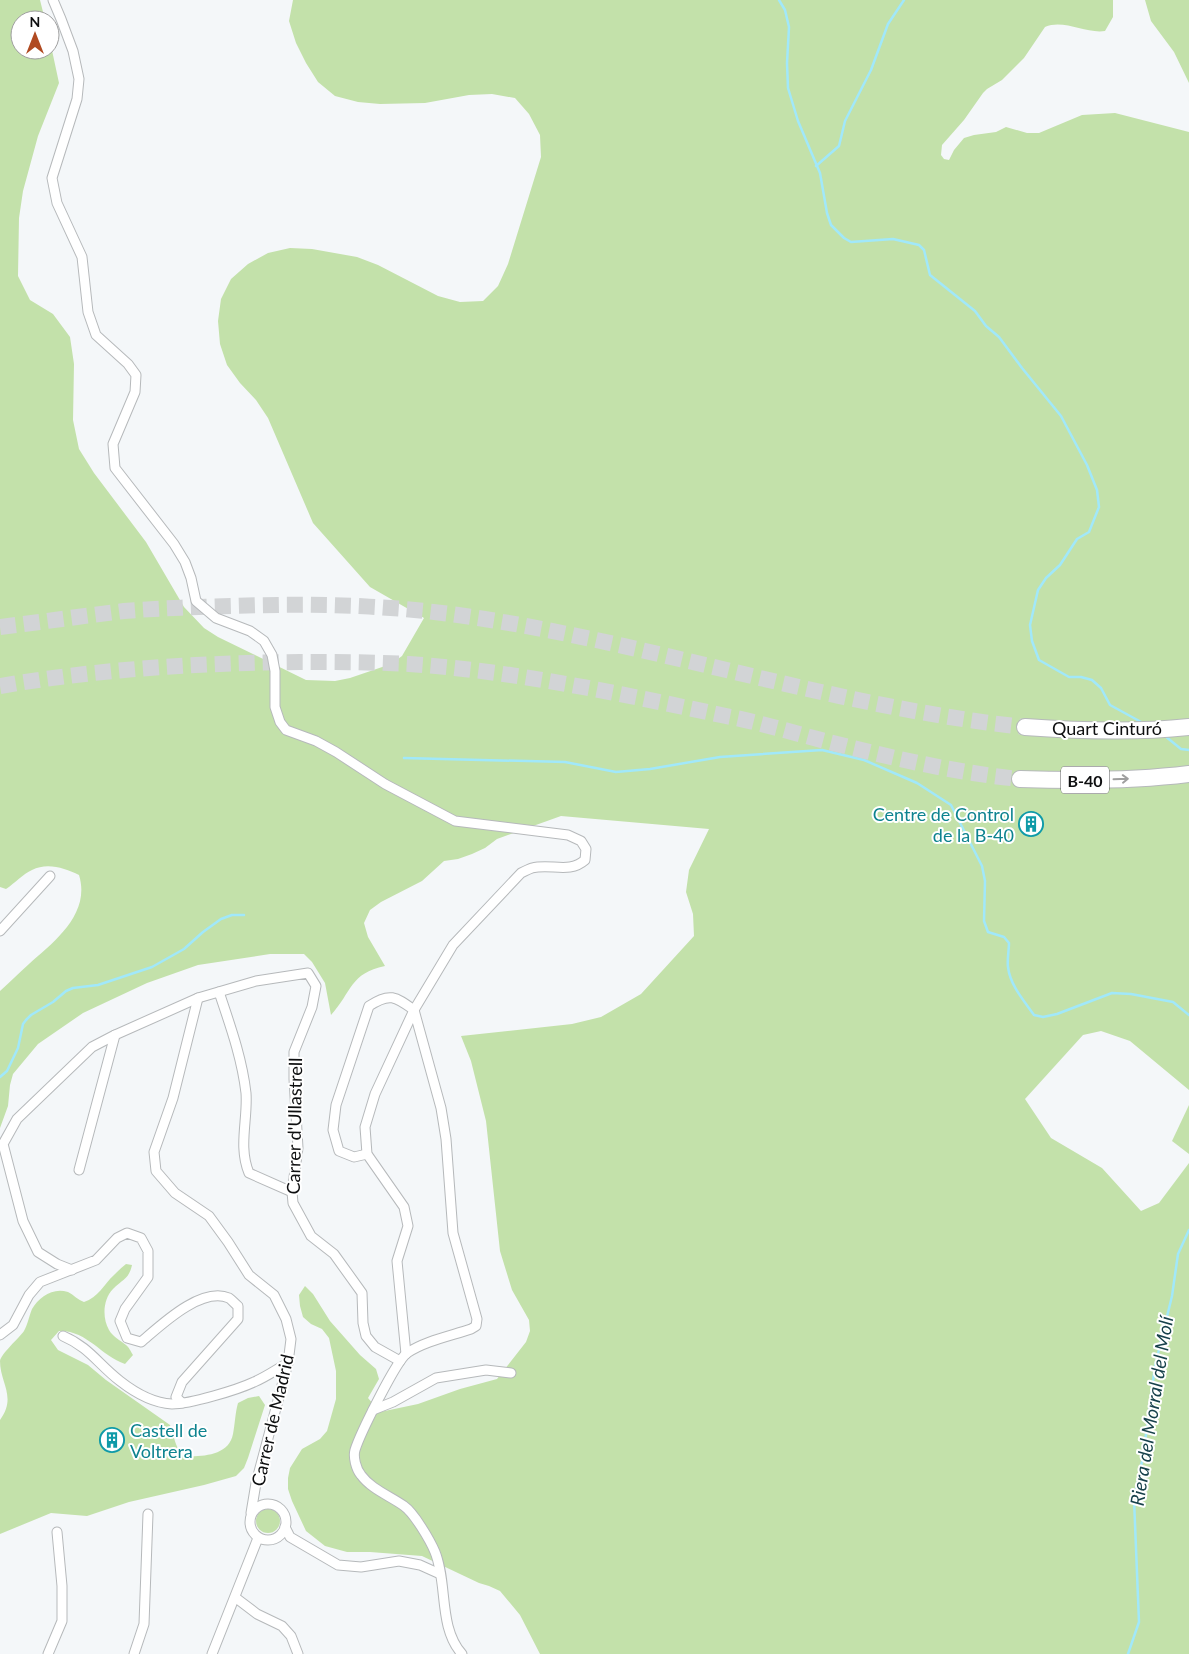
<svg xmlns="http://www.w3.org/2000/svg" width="1189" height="1654" viewBox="0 0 1189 1654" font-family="Lato,sans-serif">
<rect width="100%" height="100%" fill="#f4f7f9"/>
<g fill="#c3e1aa">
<path d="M0 0H40L45 20H20V50H50V41L59 83 38 136 23 191 19 218 18 276 30 300 53 314 70 337 74 364 73 420 79 449 94 473 146 542 184 607 204 628 218 637 306 680 335 681 350 678 391 664 402 656 424 618 370 587 313 523 268 418 256 400 240 383 227 365 220 344 218 321 221 299 231 279 248 264 268 253 290 248 312 249 357 257 378 265 438 296 460 302 483 301 498 286 508 264 541 157 540 135 529 114 515 98 492 94 469 95 425 103 380 104 358 102 335 96 318 82 306 63 296 43 289 21 293 0H1113V17L1105 31C1086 34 1064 19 1045 27L1024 58 1002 80 987 89 983 93 964 120 942 145 941 155 944 159 949 160 954 150 964 138 974 135 996 132 1006 127 1027 133H1039L1082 115 1115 113 1189 132V1090L1130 1041 1101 1031 1083 1035 1025 1099 1051 1138 1102 1168 1141 1211 1159 1203 1189 1163V1654H540L520 1615 500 1591 489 1586 479 1583 422 1556 370 1552H347L325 1546 306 1531 292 1501 288 1489V1478L290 1468 302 1449 320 1439 327 1431 336 1399V1371L329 1338 322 1329 311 1324 303 1317 300 1306 299 1295 305 1286 313 1294 330 1321 360 1355 376 1369 379 1379 368 1398 380 1412 418 1404 460 1389 497 1379 526 1342 530 1331 529 1320 512 1290 500 1251 486 1121 471 1061 461 1036 572 1024 601 1017 641 994 694 936 693 914 686 892 689 870 709 829 561 816 497 839 485 848 472 854 458 859 444 861 422 881 381 902 370 910 364 923 368 937 385 966C350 973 352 992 331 1015L325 983 312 962 304 954H270L198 965 147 983 83 1013 38 1044 13 1074 10 1085 8 1106 0 1128V991C10 982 19 973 29 964 54 942 91 914 79 875 65 868 47 862 32 870 23 874 15 883 6 889L0 887Z"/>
<polygon points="1145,0 1189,0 1189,83 1174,52 1151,21"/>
<polygon points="1189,1105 1189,1154 1172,1141"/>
<path d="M126 1264 132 1265C129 1279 123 1279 113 1289 103 1299 102 1318 109 1330 113 1337 120 1340 126 1345 129 1347 131 1352 133 1355L125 1364C101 1356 87 1330 59 1331L51 1340 58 1350 88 1365 106 1380 170 1425C175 1438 174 1445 183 1456 201 1457 229 1456 233 1434 235 1424 235 1414 238 1403L248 1398 259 1396 265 1405 248 1458 244 1468 236 1476 204 1485 129 1502 87 1516 51 1513 0 1534V1420C17 1397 0 1383 0 1361 1 1354 19 1338 24 1331 28 1324 29 1316 32 1309 39 1297 53 1287 68 1292 74 1295 78 1300 84 1302 98 1298 104 1284 114 1275 118 1271 122 1267 126 1264Z"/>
<circle cx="268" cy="1521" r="12"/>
</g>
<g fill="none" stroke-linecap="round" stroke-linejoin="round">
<g stroke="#a1e8fa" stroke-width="2.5">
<polyline points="779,0 785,10 789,27 787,63 788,88 798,121 820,173 827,213 831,225 844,238 851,242 893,239 919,245 924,250 930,275 975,311 986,326 999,337 1022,368 1061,416 1087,465 1097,490 1099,507 1089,532 1077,539 1060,565 1046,578 1038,590 1030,625 1032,641 1039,660 1069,677 1081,677 1092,680 1101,688 1110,705 1143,723"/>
<polyline points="816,166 839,146 845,121 871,70 888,24 904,0"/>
<polyline points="1165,736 1181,749 1189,750"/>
<path d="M404 758 565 762 616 772 650 769 720 757 822 750 864 760 917 783 951 805 982 866 985 881 984 921 988 932 1004 937 1009 943C1009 950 1007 959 1008 967 1010 985 1024 1001 1034 1015L1043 1017 1057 1014 1112 993 1131 994 1173 1002 1189 1015"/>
<polyline points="0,1077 7,1071 18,1048 23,1024 26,1020 31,1015 53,1002 66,991 73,988 98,985 152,967 184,949 203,932 221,919 232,915 244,915"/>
<polyline points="1128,1654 1139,1622 1134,1499 1143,1457 1155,1366 1172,1296 1178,1254 1189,1230"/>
</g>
<g stroke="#d2d4d6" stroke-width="16" stroke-dasharray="16 8" stroke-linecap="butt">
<path d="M0 627C41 622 83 616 124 611 161 608 197 607 234 606 316 603 397 605 478 618 662 646 840 708 1025 727"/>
<path d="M0 686C99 669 199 663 300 662 336 662 373 662 409 664 515 671 622 694 726 716 763 723 800 735 837 744 897 759 958 773 1020 779"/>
</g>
<defs>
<g id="street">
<path d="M53 0 61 19 73 51 79 79 77 99 52 178 57 203 82 257 88 312 96 335 128 364 136 375 135 392 113 444 115 468 174 544 185 562 191 578 196 601 216 618 250 631 264 641 272 655 275 671V707L280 722 286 730 316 741 336 752 385 784 455 821 568 835 581 841 586 849 585 860C569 874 551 863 532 868 529 869 525 871 521 873L453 945 414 1010 375 1094 365 1127 367 1154 404 1207 408 1226 397 1261 406 1354"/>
<polyline points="0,931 50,876"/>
<path d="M219 992C230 1025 242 1058 246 1093 248 1119 238 1147 249 1173L292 1192"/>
<polyline points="198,998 173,1098 154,1152 156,1171 175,1193 209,1216 228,1242 249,1275 274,1295 286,1319 291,1339 288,1363 256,1483 251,1513"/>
<path d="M414 1010 441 1108 446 1139 453 1233 477 1319 476 1326 471 1329C450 1336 425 1341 407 1353 396 1361 360 1434 355 1450 353 1457 356 1469 361 1475 371 1489 390 1496 404 1506 414 1513 430 1540 435 1552 448 1584 438 1627 462 1654"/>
<path d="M367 1154 354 1157 339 1151 333 1130 336 1105 369 1006C390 992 396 997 414 1010"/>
<polyline points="79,1170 115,1035"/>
<polyline points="72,1270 57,1264 38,1252 23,1221 3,1144 17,1119 92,1047 115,1035 198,998 256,981 308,973 316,986 312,1007 294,1052 294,1079 298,1148 292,1192 293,1203 311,1236 334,1254 362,1293 363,1323 366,1336 375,1347 400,1361"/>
<path d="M0 1335 13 1325 29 1295 40 1282 96 1260 117 1238 127 1233 141 1238 148 1251V1277L125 1309 120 1321 127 1338 141 1342C160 1326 201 1286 229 1298 232 1300 235 1304 238 1306V1319L182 1382 176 1397 182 1403"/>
<path d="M63 1336C89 1347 98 1364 120 1381 134 1392 153 1403 172 1404 190 1404 237 1390 254 1382 266 1377 277 1369 288 1363"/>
<polyline points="373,1410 393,1402 436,1378 486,1370 511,1373"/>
<circle cx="268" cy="1522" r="18"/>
<polyline points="285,1527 290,1537 338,1565 361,1567 399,1561 420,1565 440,1574"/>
<polyline points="236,1598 257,1614 282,1626 291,1636 298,1654"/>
<polyline points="48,1654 62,1621 62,1586 57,1532"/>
<polyline points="134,1654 144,1624 148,1514"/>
<polyline points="212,1654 258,1538"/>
</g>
<g id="highway">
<path d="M1025 727C1080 731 1134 733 1189 727"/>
<path d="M1020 779C1077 781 1133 781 1189 774"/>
</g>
</defs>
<use href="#street" stroke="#b6b9bb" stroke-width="11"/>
<use href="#highway" stroke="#b6b9bb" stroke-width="18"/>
<use href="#street" stroke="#fff" stroke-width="9"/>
<use href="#highway" stroke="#fff" stroke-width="16"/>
</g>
<defs><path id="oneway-shaft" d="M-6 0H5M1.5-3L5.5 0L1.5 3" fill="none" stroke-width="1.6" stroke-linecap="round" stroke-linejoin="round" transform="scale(1.25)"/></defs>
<use stroke="#9f9f9f" href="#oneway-shaft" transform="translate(1121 779) rotate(-2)"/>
<defs>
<symbol id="building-ring" viewBox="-11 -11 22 22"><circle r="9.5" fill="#fff" stroke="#0f9aa8" stroke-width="1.5"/><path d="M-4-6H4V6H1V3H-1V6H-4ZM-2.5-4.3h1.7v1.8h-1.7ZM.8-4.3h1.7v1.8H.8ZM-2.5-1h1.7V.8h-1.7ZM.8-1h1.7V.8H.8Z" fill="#0f9aa8"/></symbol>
</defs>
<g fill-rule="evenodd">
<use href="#building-ring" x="1017" y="810" width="28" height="28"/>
<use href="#building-ring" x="98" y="1426" width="28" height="28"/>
</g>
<g text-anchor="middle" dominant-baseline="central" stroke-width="4" stroke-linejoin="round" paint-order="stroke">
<rect fill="#fff" stroke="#565758" stroke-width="1" x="1061" y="766.5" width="48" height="27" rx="4"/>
<g font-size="16" font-weight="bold" fill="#0e0f10">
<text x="1085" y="780">B-40</text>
</g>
<g font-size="18" fill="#0e0f10" stroke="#fff">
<text x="1107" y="728">Quart Cinturó</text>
<text transform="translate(294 1126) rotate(-89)">Carrer d'Ullastrell</text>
<text transform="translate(272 1420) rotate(-77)">Carrer de Madrid</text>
</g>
<g font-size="18" fill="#0d838f" stroke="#fff" text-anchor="end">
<text x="1014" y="814">Centre de Control<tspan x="1014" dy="21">de la B-40</tspan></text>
<text x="130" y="1430" text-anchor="start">Castell de<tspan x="130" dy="21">Voltrera</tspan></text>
</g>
<g font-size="19" font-style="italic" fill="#17414b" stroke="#fff">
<text transform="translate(1151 1411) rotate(-81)">Riera del Morral del Molí</text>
</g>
</g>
<g transform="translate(35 35)"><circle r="24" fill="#ffffff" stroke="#9f9f9f"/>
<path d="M0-4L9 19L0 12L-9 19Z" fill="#b04a21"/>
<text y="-8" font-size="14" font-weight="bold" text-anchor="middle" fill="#0e0f10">N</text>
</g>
</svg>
